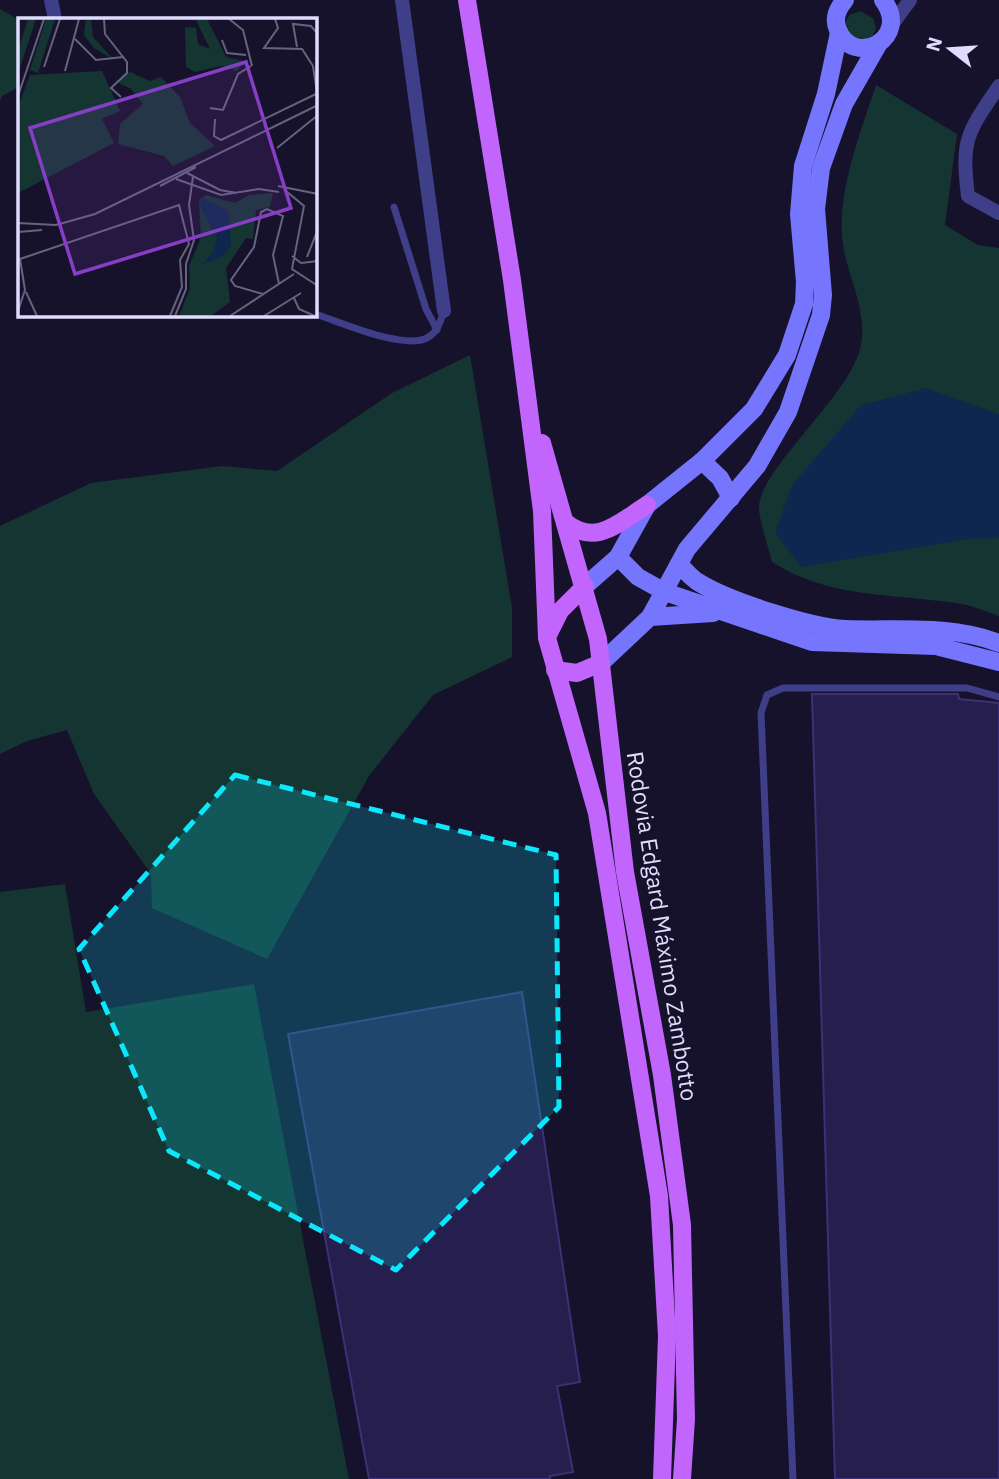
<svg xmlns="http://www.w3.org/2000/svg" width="999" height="1479" viewBox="0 0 999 1479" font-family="'IBM Plex Sans',sans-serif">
<rect width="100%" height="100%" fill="#16122b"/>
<g fill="#153533">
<polygon points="0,9 19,20 19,87 2,96 0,101"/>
<polygon points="860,11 873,18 876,28 872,38 852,42 844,23 850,15"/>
<path d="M876 85 957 134 945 225 978 245 999 248V616C985 611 971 605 957 603 893 594 828 598 772 562 768 546 761 527 759 510 756 471 852 395 861 345 868 306 844 272 842 235 839 186 861 131 876 85Z"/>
<polygon points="470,355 512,608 512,657 433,695 369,776 267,959 152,908 151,874 94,794 67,730 27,741 0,754 0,526 91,483 222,466 277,471 392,393"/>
<polygon points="65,884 86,1012 254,984 349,1479 0,1479 0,892"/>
</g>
<polygon fill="#0e274e" points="926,388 999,414 999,538 968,539 801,567 775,533 792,485 861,405"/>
<g fill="#261e4c" stroke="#3d3077" stroke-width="2">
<polygon points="812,694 958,694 959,699 999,703 999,1479 835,1479"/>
<polygon points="522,992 580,1382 557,1386 573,1472 550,1476 550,1479 369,1479 288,1034"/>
</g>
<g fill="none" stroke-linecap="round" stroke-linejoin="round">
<g stroke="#3f3e89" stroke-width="7">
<polyline points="394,207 426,309 437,330"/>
<path d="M315 314C341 322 402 350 427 338 438 332 440 322 444 311"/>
<polyline points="793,1479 761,713 767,695 783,688 967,688 999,697"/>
</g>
<g stroke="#3f3e89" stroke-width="14">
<polyline points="51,0 55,19"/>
<polyline points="402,0 444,311"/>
<polyline points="891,26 910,0"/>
<path d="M999 86C967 133 961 139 968 196L999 213"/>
</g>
<g stroke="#7675fd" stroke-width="18">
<path d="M845 0C837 9 833 19 838 30 854 69 912 38 883 0"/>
<polyline points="702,461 720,478 731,498"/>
<polyline points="618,557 638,577 665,592 812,642 936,646 999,662"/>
<path d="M679 564C685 570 690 577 698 582 728 601 810 627 845 629 897 631 949 624 999 643"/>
<polyline points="585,586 618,557 647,505 702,461 754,409 787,355 804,304 805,282 799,214 803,166 826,94 839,33"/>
<polyline points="650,617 713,613"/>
<polyline points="601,663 650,617 687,549 757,466 788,412 821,315 823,295 816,209 821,168 844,104 879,43"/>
</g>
<g stroke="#c165fc" stroke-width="18">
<polyline points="467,0 512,280 542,511 547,638 597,813 659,1196 667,1336 662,1479"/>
<polyline points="542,443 598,639 625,872 662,1075 682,1225 686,1419 682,1479"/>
<path d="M565 522C596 547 618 523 647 505"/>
<polyline points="548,635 560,611 585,586"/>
<polyline points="555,670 577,673 601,663"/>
</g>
</g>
<path fill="#0ce7fb" fill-opacity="0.2" stroke="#0ce7fb" stroke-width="5" stroke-dasharray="14 9" stroke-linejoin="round" d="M235 775 556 855 559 1107 396 1270 169 1151 79 949Z"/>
<g text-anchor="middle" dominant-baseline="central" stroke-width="6" stroke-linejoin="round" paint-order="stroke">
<g font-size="23" fill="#e0dcfe" stroke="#16122b">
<text transform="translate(663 926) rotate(81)">Rodovia Edgard Máximo Zambotto</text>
</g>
</g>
<g transform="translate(18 18)">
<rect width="299" height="299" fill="#16122b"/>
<path d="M10 1H18L0 56V33ZM28 1H37L20 55 12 52ZM68 1H73L75 19 96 42 76 30 66 17ZM189 1 208 39 227 43 219 53 203 48 177 54 168 49 167 9 178 10 180 26 192 31 178 2ZM84 53 102 93 84 101 96 125 0 175V89L12 57ZM112 54 132 63 143 59 162 79 172 105 197 128 155 148 146 138 100 126 102 106 125 86 113 71 99 64ZM255 175 252 189 238 192 235 221 228 220 208 250 212 284 193 298H161L172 270 171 248 183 219 181 182 188 177 217 185 231 177Z" fill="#153533"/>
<path d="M185 181 210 192 213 229 204 239 184 246 195 234 199 220 181 186Z" fill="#0e274e"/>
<path fill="none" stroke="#67637f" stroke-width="2" d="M86 1 87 16 109 44V55L93 70 103 79M211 1 225 12 234 48M257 1 260 10 246 30 284 31 295 48 300 81M57 21 78 42 105 39M204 22 209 35 228 37M279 29 275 6 293 8 300 16M26 49 42 1M47 53 61 1M0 78 26 1M192 90 205 92 220 56 233 48M197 101 196 118 203 122 300 75M259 130 300 97M169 155 202 172 219 175M158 161 203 177 241 171 261 174M142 168 178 149M260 168 300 176M268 173 286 188 274 251 300 268M0 205 38 207 77 196 300 87M0 214 24 212M274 238 283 245 300 243M289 239 300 211M8 274 19 298M245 276 217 268 213 262 236 229 243 194 249 191 265 198 255 237 261 266M276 280 281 291 297 298M0 293 7 272 2 241 161 187 171 226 162 242 164 269 152 298M157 298 168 271V246L176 222 171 187 175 159M212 298 276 256M246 298 283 275"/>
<path fill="#853ec5" fill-opacity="0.15" stroke="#853ec5" stroke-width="3.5" d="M228 44 273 190 57 256 12 110Z"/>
<rect width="299" height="299" fill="none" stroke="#e0dcfe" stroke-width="3.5"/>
</g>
<g transform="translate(950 49) rotate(287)" stroke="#16122b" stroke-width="5" paint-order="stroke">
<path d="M0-5L12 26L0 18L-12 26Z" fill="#e0dcfe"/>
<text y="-10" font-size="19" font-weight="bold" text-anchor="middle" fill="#e0dcfe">N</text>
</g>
</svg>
